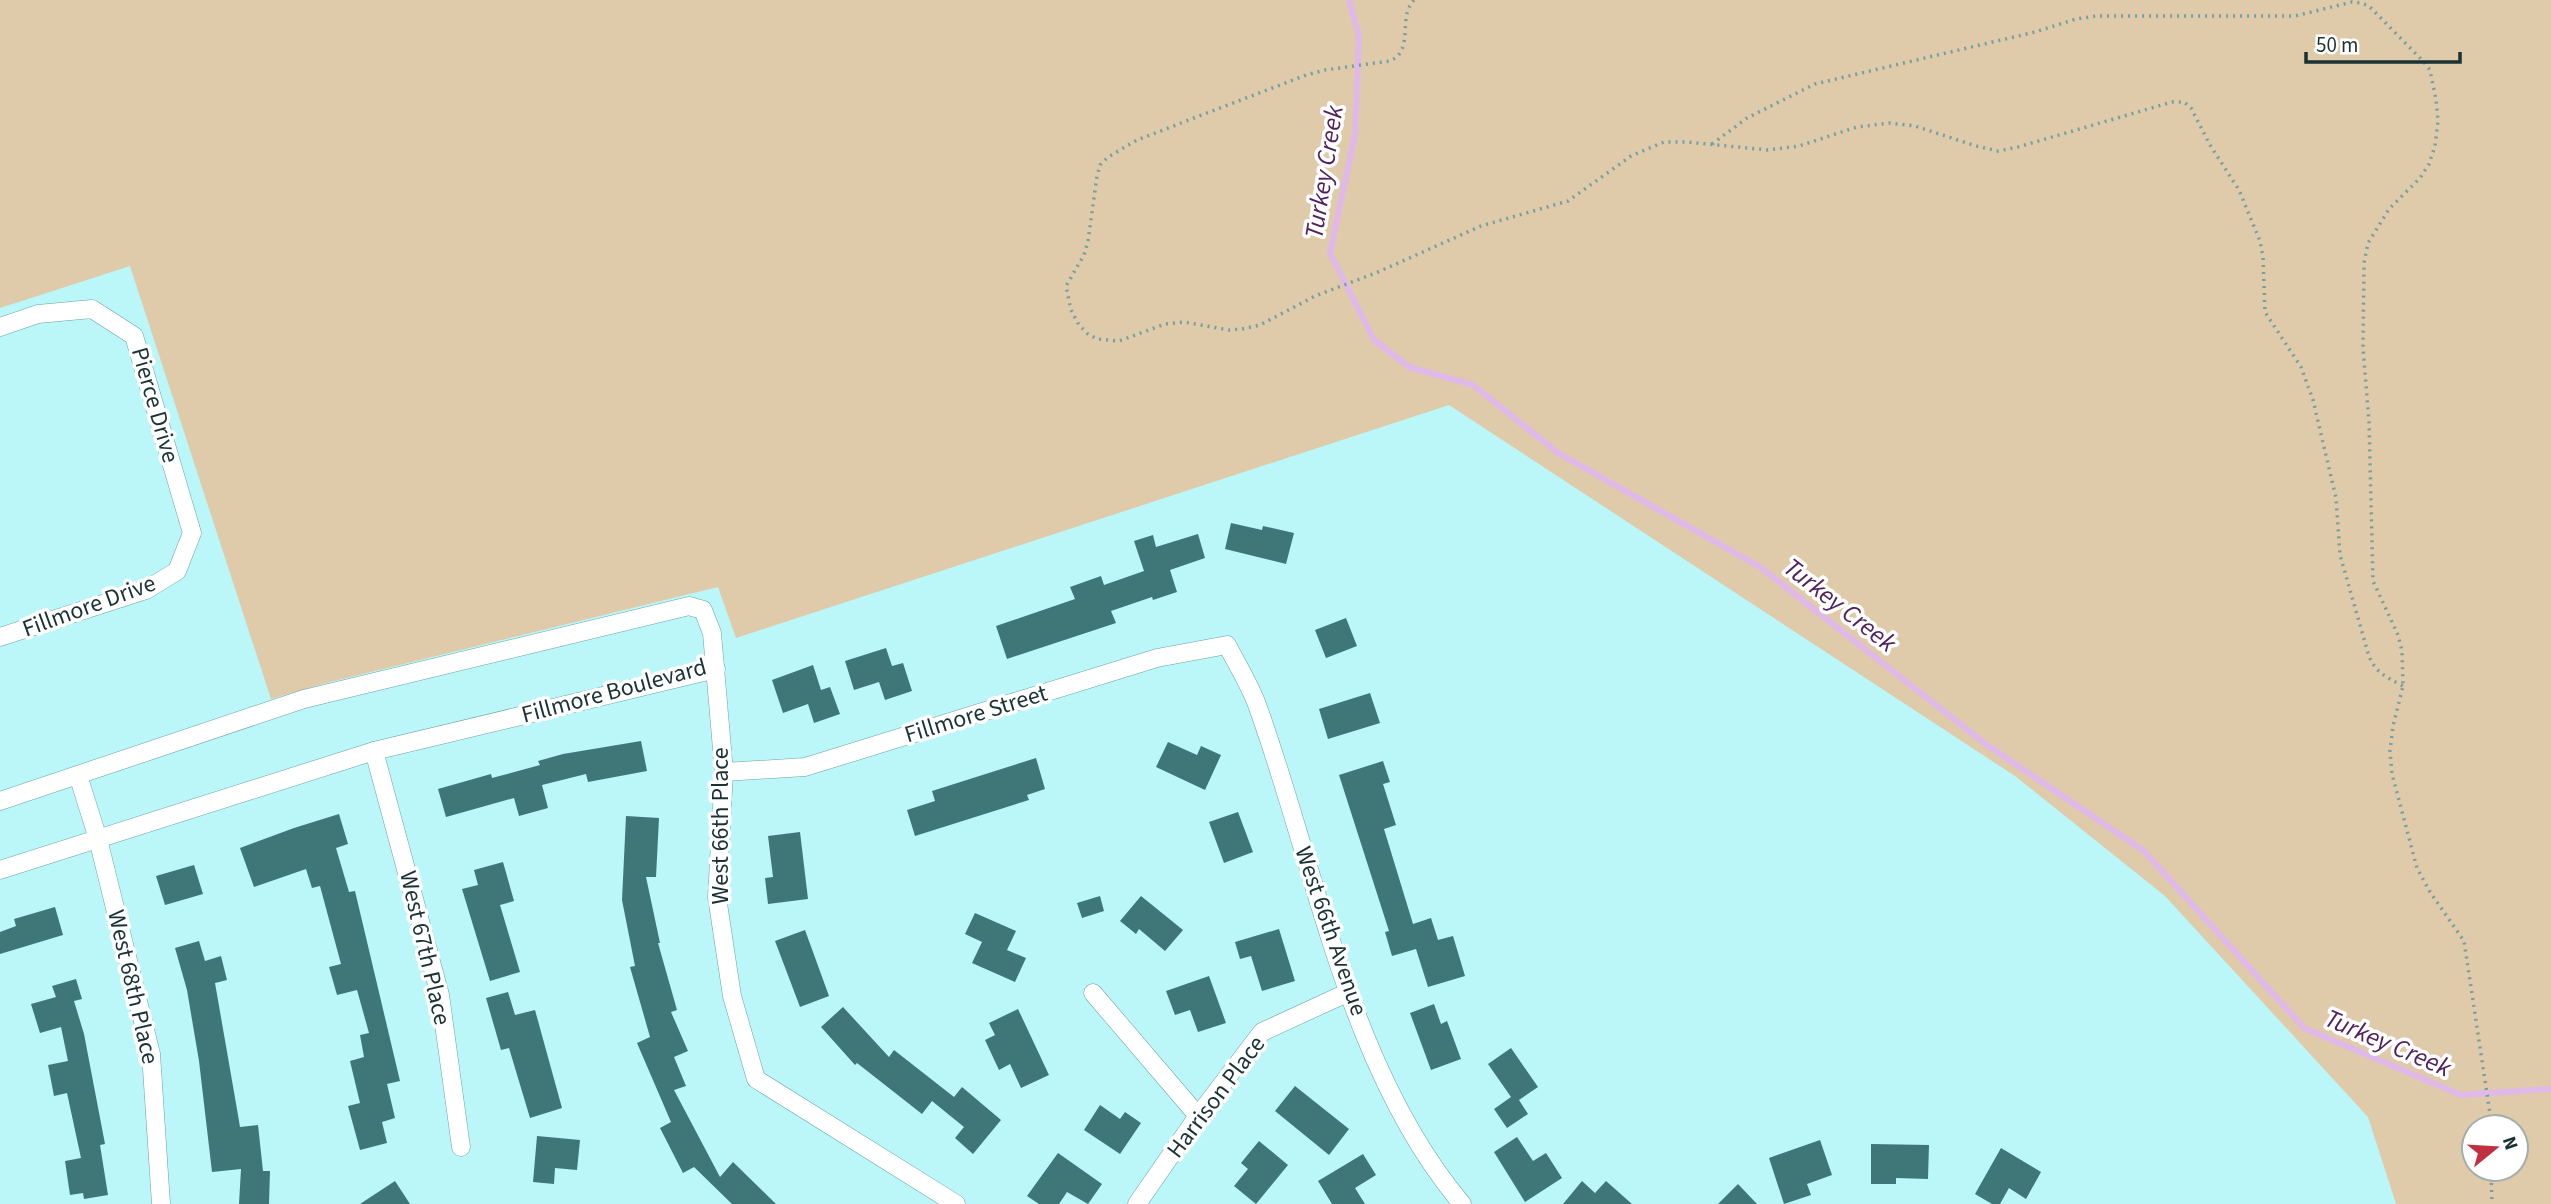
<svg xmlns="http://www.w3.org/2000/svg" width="2551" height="1204" viewBox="0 0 2551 1204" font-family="'Source Sans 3',sans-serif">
<rect width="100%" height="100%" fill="#bbf6f8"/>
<path fill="#dfcaa9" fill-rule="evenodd" d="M0 0H2551V1204H2396L2368 1117 2165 896 2015 776 1449 405 736 638 718 587 326 683 271 699 130 266 0 308ZM2474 1127H2516V1169H2474Z"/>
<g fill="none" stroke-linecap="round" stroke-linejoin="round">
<polyline stroke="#e0b9ea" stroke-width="6" points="1349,0 1359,36 1355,134 1330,253 1374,340 1409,367 1473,385 1558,453 1760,567 1987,745 2144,851 2304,1028 2461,1095 2551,1089"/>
</g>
<g fill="#3f7779">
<polygon points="1231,523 1262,530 1263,526 1294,533 1286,564 1225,549"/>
<polygon points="1198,534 1205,558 1170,570 1177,592 1153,600 1152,597 1111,611 1116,623 1007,659 996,626 1075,599 1070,587 1101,576 1104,585 1144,571 1134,541 1153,535 1156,547"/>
<polygon points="1346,618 1357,646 1326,658 1315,630"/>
<polygon points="886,648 892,666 903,663 912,691 885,700 879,682 854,690 845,661"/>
<polygon points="813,665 821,690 830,687 840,714 814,723 808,704 783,713 772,680"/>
<polygon points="1370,693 1380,723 1328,739 1319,709"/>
<polygon points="641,741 647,771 588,782 586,774 542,785 548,808 519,816 514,798 446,817 438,789 491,774 492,778 540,765 538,761 563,754"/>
<polygon points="1168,742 1197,755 1201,746 1221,755 1205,790 1156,767"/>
<polygon points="1036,758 1045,789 1027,795 1029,800 915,836 907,810 935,801 932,791"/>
<polygon points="1383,761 1390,782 1383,784 1396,825 1384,829 1413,924 1431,918 1438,940 1453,936 1465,976 1428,987 1416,949 1392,956 1385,932 1389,931 1339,775"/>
<polygon points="1238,812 1253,852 1224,863 1209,822"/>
<polygon points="339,814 348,844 336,848 349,892 355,891 400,1081 387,1084 395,1118 382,1122 387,1143 360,1150 348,1106 360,1103 350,1061 364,1057 360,1035 369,1033 357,990 337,995 329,967 341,964 320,886 312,888 306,869 254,887 240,848 294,828"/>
<polygon points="626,816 659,818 656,877 646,877 660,943 658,943 677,1010 671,1012 688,1051 674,1057 686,1086 674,1090 720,1177 733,1162 776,1204 732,1204 694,1167 683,1173 660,1128 671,1122 637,1043 650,1037 630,967 635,966 622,900"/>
<polygon points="800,832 808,899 768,904 765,878 773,877 768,836"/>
<polygon points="503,862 514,901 500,905 520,972 490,981 462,889 478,885 474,870"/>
<polygon points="194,865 203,894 165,905 156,876"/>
<polygon points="1100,896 1104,911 1082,918 1077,903"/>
<polygon points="1141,896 1183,930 1165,951 1139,929 1136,934 1120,921"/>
<polygon points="55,907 63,935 0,954 0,932 16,926 14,919"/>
<polygon points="975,913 1016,931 1007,950 1026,958 1015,982 972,963 982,942 965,934"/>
<polygon points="1279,929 1295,981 1262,991 1251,956 1240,959 1235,942"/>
<polygon points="805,930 829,996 800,1007 775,941"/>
<polygon points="199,941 205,961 221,956 227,980 215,983 238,1115 240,1127 258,1125 263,1171 270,1171 269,1204 239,1204 241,1169 212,1172 199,1061 187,990 175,948"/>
<polygon points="1209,976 1226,1023 1198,1032 1190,1010 1175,1015 1166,991"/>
<polygon points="76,979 82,999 74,1001 84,1034 105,1144 100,1145 108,1195 84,1199 83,1193 70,1195 65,1161 81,1158 67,1093 54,1096 48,1065 68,1061 61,1027 40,1033 31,1004 56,997 52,986"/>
<polygon points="508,992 515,1015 535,1010 562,1108 530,1118 509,1048 501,1050 486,998"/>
<polygon points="1434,1004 1441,1024 1447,1021 1461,1059 1431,1070 1410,1013"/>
<polygon points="843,1007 889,1057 894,1050 954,1097 962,1087 1001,1120 973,1154 955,1138 964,1127 932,1101 922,1114 857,1063 855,1065 821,1027"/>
<polygon points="1018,1009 1049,1075 1021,1088 1010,1064 999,1070 985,1040 995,1035 989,1023"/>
<polygon points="1511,1048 1538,1087 1519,1100 1528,1114 1507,1128 1494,1109 1511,1097 1488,1064"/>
<polygon points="1295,1086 1349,1129 1329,1155 1275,1111"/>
<polygon points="1100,1105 1120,1119 1125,1112 1141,1123 1120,1154 1084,1130"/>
<polygon points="537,1136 580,1140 577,1170 555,1168 554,1184 533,1182"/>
<polygon points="1517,1137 1533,1161 1546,1153 1562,1178 1525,1202 1494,1152"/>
<polygon points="1820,1140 1832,1175 1807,1184 1811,1195 1784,1204 1769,1158"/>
<polygon points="1259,1141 1288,1165 1256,1204 1234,1186 1248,1169 1241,1163"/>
<polygon points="1871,1144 1929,1145 1928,1179 1896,1178 1896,1184 1871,1184"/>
<polygon points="2001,1148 2041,1172 2026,1199 2009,1188 2000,1204 1992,1204 1975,1194"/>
<polygon points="1058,1153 1102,1184 1088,1204 1067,1192 1059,1204 1039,1204 1027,1196"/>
<polygon points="1363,1154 1376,1175 1355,1188 1365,1204 1332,1204 1318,1181"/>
<polygon points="395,1181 410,1204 360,1204"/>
<polygon points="1582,1181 1595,1193 1606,1181 1632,1204 1563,1204"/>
<polygon points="1738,1184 1757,1204 1718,1204"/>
</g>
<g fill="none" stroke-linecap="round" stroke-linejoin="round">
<defs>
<g id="street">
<polyline points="0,327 38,314 92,309 134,336 192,533 177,571 146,590 0,637"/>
<polyline points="374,751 440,995 461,1147"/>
<path d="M724 772 805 767 1157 658 1227 645C1237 664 1248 682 1256 702 1316 865 1347 1068 1462 1204"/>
<polyline points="78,775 98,839 151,1054 161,1204"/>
<polyline points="0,801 304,699 689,606 703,610 712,633 724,772 717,897 732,996 756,1079 956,1204"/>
<polyline points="0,870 374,751 716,669"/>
<polyline points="1093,993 1198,1116"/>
<polyline points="1137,1204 1198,1116 1262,1032 1349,992"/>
</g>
</defs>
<use href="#street" stroke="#6aa3a5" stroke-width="19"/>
<g stroke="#75a0a2" stroke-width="3.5" stroke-dasharray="2 5" stroke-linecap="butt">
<path d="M1414 0C1397 18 1415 50 1390 61L1325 70 1306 75 1137 140 1108 157 1100 165 1097 176 1088 241 1084 255 1066 286 1071 310 1079 325 1088 334 1097 339 1119 341 1165 324 1184 322 1229 330 1242 329 1260 325 1315 296 1378 272 1481 226 1568 201 1631 156 1664 142H1687L1768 150 1799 146 1857 127 1889 123 1915 126 1976 146 1998 151 2018 147 2172 102H2184L2191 108 2210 145 2239 190 2260 241 2263 257 2265 312 2301 367 2313 400 2336 498 2340 555 2368 653C2374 672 2386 677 2403 686"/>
<polyline points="1712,144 1747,118 1815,84 2035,32 2076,19 2096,16 2295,16 2352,2 2361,3 2369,6 2423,61 2430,70 2436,100 2438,121 2435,146 2429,164 2420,178 2389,209 2378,227 2368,243 2364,263 2363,348 2369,422 2373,581 2398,635 2402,651 2403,686 2393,726 2390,751 2392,774 2417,868 2430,892 2464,941 2492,1127"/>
<polyline points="2491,1169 2492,1204"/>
</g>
<use href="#street" stroke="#fff" stroke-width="18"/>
</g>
<g text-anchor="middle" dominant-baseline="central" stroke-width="7" stroke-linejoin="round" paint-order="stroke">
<g font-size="24" fill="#1a3233" stroke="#fff">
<text transform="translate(155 405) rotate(74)">Pierce Drive</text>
<text transform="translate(89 606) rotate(-20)">Fillmore Drive</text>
<text transform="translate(614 691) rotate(-15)">Fillmore Boulevard</text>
<text transform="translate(976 714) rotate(-17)">Fillmore Street</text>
<text transform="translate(720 826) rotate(-90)">West 66th Place</text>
<text transform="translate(1331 931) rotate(71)">West 66th Avenue</text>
<text transform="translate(425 948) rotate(77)">West 67th Place</text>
<text transform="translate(133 987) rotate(77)">West 68th Place</text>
<text transform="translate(1216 1097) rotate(-53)">Harrison Place</text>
</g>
<g font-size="26" font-style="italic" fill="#51225e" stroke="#fff">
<text transform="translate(1324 172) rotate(-81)">Turkey Creek</text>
<text transform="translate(1840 605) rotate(38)">Turkey Creek</text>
<text transform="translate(2388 1043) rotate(23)">Turkey Creek</text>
</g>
</g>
<g transform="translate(2495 1148) rotate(72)"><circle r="33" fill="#ffffff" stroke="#a3adad" stroke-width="2"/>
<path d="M0-5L12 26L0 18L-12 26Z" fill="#c02f42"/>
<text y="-10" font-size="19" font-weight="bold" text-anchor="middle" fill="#1a3233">N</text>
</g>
<path d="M2306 52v10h154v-10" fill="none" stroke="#1a3233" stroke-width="3.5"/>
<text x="2316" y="52" font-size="21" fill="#1a3233" stroke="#ffffff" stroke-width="5" paint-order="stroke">50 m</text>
</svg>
